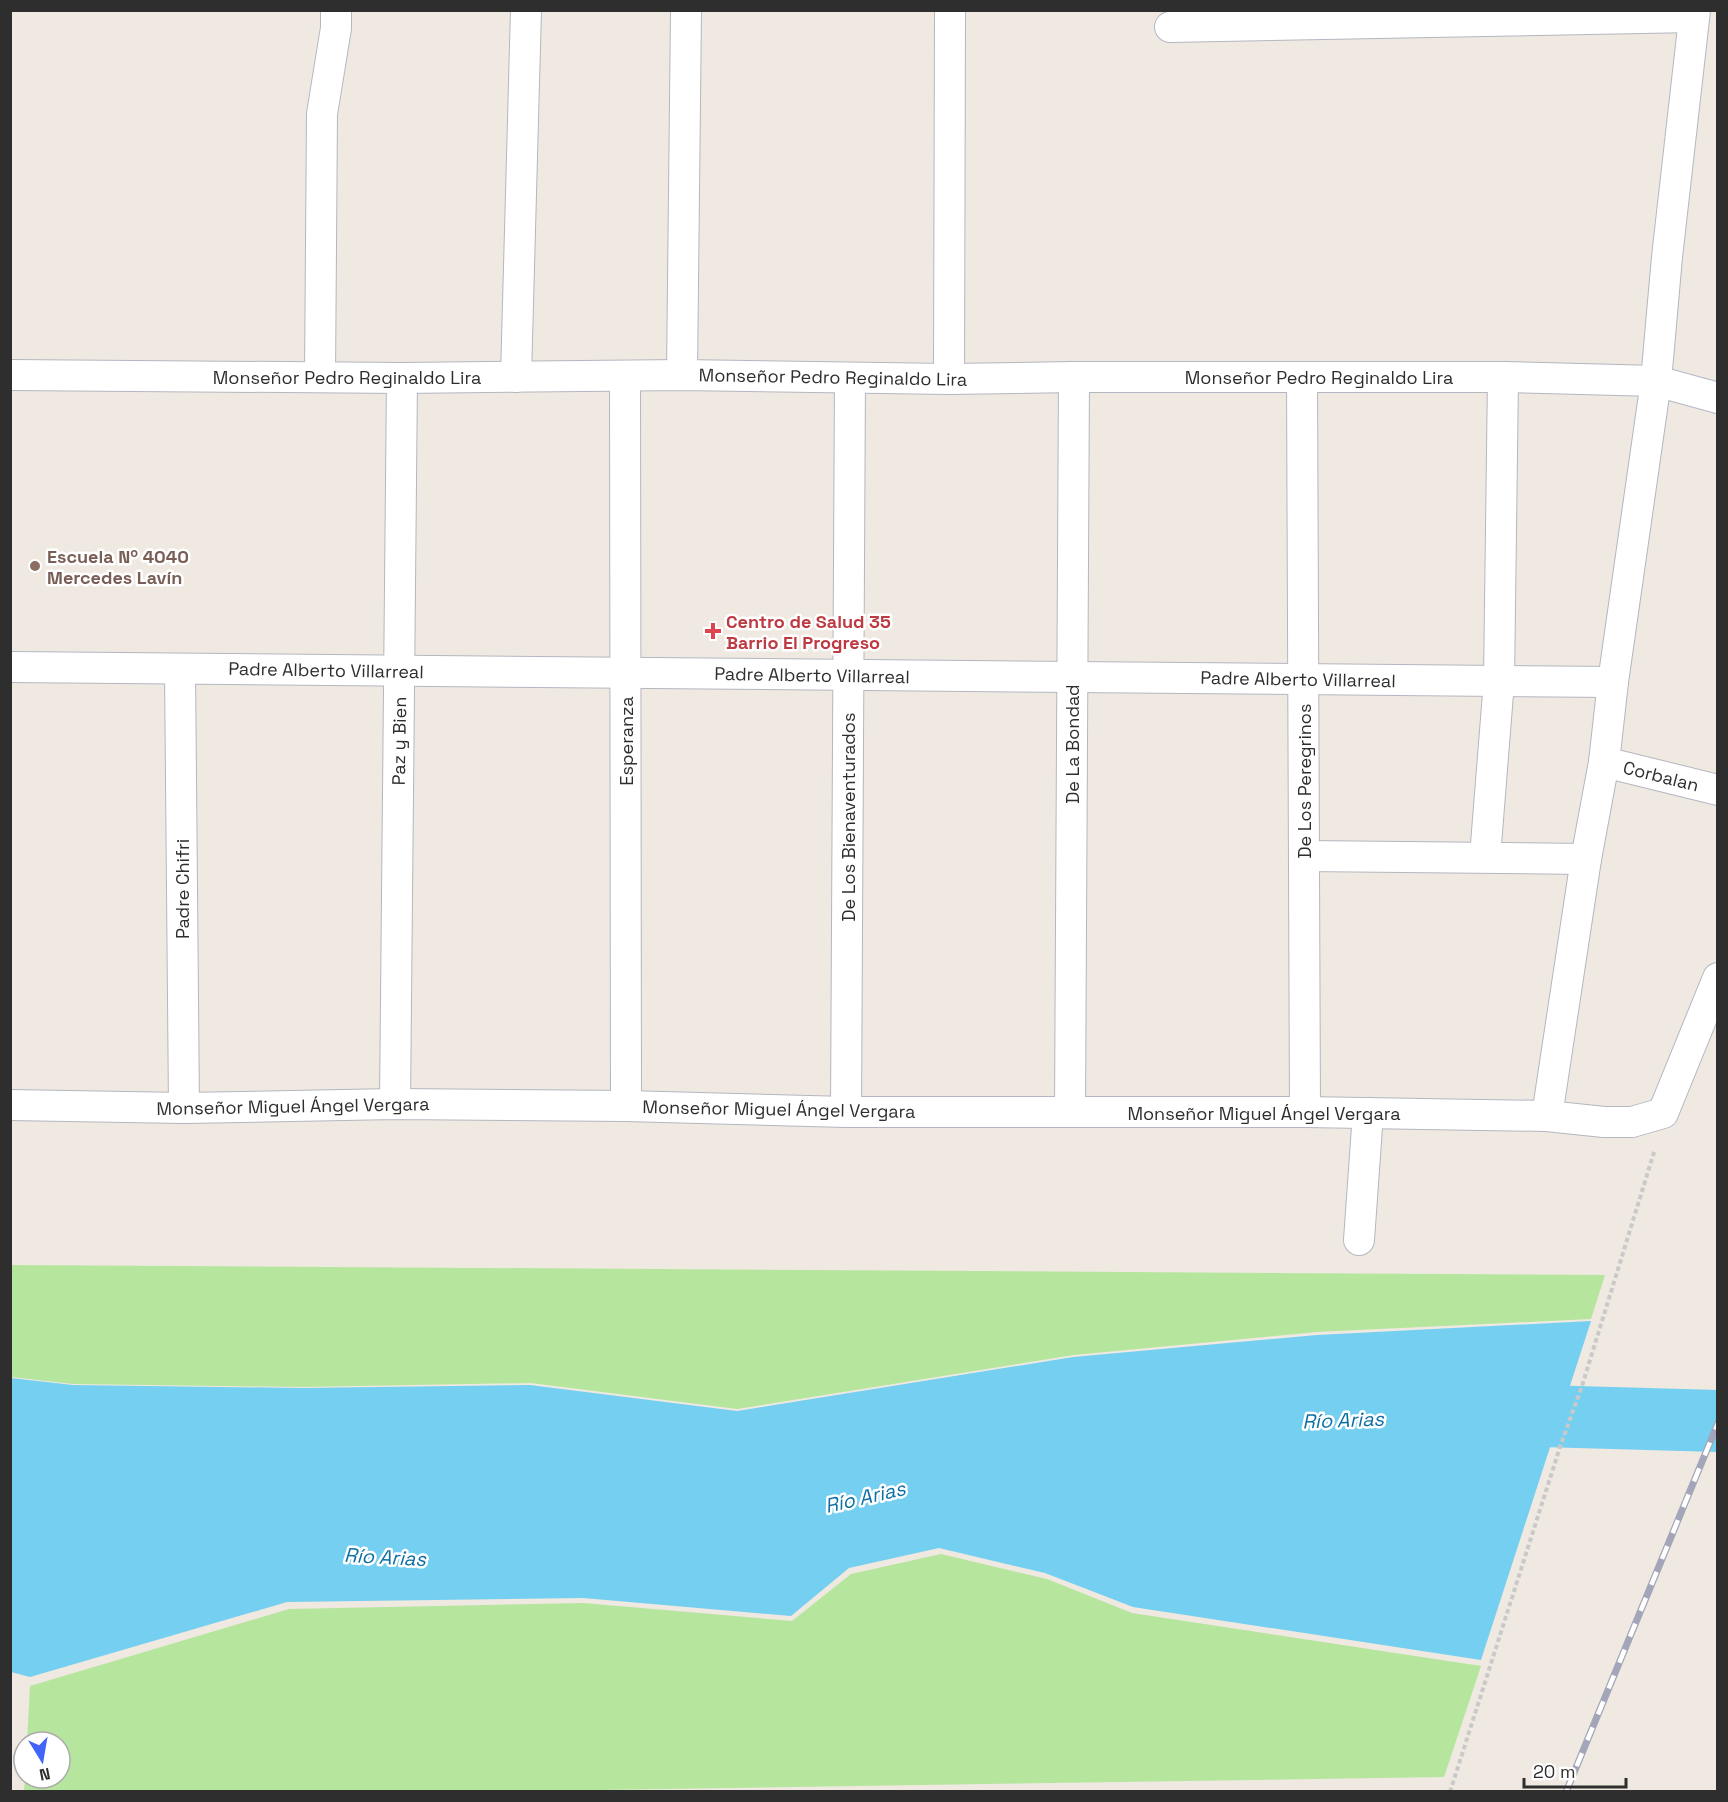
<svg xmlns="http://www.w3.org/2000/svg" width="1728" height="1802" viewBox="0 0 1728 1802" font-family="'Space Grotesk',sans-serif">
<rect width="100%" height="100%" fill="#efe9e1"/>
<g fill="#b6e59e">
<polygon points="11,1265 1605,1275 1591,1319 1317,1332 1074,1355 737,1409 531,1383 302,1387 73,1384 11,1377"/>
<polygon points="941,1554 1047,1579 1132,1613 1481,1666 1444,1777 539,1791 24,1791 25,1778 60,1778 60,1742 27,1742 30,1686 289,1609 583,1603 792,1621 851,1574"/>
</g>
<polygon fill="#75cff0" points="1591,1321 1481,1660 1133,1607 1045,1573 939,1548 849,1568 791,1616 583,1598 287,1602 30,1677 11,1672 11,1378 73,1385 302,1388 530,1385 737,1411 1073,1357 1317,1335"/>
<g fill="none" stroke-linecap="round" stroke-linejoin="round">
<polyline stroke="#75cff0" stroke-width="62" points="1476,1414 1718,1421"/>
<defs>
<g id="street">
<polyline points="1170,27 1694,17"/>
<polyline points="10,375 402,378 682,375 949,379 1074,377 1503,377 1656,381 1718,398"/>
<polyline points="682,375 686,10"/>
<polyline points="625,376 626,1106"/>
<polyline points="320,377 322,114 336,28 336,10"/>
<polyline points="516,377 526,10"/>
<polyline points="1302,377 1305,1112"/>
<polyline points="949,379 950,10"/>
<polyline points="10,667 1613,682"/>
<polyline points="180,669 184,1108"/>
<polyline points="1604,762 1718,790"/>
<polyline points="1304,856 1586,859"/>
<polyline points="1485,857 1499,681 1503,377"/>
<polyline points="395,1104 402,378"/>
<polyline points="10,1105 184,1108 395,1104 626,1106 846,1112 1305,1112 1547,1116 1604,1122 1632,1122 1663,1113 1718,978"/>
<polyline points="1070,1111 1074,377"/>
<polyline points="846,1112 850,379"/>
<polyline points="1547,1116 1586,859 1604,762 1613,682 1656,381 1667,257 1695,10"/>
<polyline points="1359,1240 1368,1113"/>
</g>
</defs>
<use href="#street" stroke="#b4b7c1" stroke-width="32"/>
<polyline stroke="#c9c9c9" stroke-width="4" stroke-dasharray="4.5 3" stroke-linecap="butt" points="1450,1792 1560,1447 1582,1386 1655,1149"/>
<use href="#street" stroke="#fff" stroke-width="30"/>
<defs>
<polyline id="rail" points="1566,1792 1718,1423"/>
</defs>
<use href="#rail" stroke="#a3a6b8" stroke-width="7"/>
<use href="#rail" stroke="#fff" stroke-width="4.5" stroke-dasharray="14" stroke-linecap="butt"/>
</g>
<circle fill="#8d6e63" stroke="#fff" stroke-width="2" cx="35" cy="566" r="6"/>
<path fill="#e0444e" stroke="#fff" stroke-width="2" d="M710 622h6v6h6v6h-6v6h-6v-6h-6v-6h6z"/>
<g text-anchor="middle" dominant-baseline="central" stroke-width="5" stroke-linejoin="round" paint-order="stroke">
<g font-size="18" fill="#2e2e2e" stroke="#fff">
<text x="347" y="377">Monseñor Pedro Reginaldo Lira</text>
<text transform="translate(833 377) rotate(1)">Monseñor Pedro Reginaldo Lira</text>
<text x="1319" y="377">Monseñor Pedro Reginaldo Lira</text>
<text transform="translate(326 670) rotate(1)">Padre Alberto Villarreal</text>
<text transform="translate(812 675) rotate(1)">Padre Alberto Villarreal</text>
<text transform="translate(1298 679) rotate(1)">Padre Alberto Villarreal</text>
<text transform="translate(399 741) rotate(-89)">Paz y Bien</text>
<text transform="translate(626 741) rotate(-90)">Esperanza</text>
<text transform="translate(1072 744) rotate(-90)">De La Bondad</text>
<text transform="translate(1661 776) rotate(14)">Corbalan</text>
<text transform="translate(1304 781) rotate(-90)">De Los Peregrinos</text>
<text transform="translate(848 817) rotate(-90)">De Los Bienaventurados</text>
<text transform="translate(182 889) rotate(-90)">Padre Chifri</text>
<text transform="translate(293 1106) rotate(-1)">Monseñor Miguel Ángel Vergara</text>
<text transform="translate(779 1109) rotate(1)">Monseñor Miguel Ángel Vergara</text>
<text x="1264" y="1113">Monseñor Miguel Ángel Vergara</text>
</g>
<g font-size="18" font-weight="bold" fill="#785e54" stroke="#fff" text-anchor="start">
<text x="47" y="556">Escuela Nº 4040<tspan x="47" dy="21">Mercedes Lavín</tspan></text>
</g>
<g font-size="18" font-weight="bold" fill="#be3a42" stroke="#fff" text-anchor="start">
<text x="726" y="621">Centro de Salud 35<tspan x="726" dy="21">Barrio El Progreso</tspan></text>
</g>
<g font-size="20" font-style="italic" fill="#0d6fa3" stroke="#fff">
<text transform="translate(1343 1420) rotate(-2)">Río Arias</text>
<text transform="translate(865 1497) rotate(-13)">Río Arias</text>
<text transform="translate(385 1557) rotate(3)">Río Arias</text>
</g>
</g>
<rect width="1728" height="1802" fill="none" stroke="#2e2e2e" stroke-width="24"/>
<g transform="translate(42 1760) rotate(169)"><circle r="28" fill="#ffffff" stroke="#ababab" stroke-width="1.5"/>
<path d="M0-4.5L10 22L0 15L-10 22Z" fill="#4264fb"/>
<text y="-9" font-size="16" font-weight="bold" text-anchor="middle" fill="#2e2e2e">N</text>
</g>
<path d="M1524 1778v9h102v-9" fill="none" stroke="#2e2e2e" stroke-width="3"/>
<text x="1533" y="1778" font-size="18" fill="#2e2e2e" stroke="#ffffff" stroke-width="4.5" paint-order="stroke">20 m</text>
</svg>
